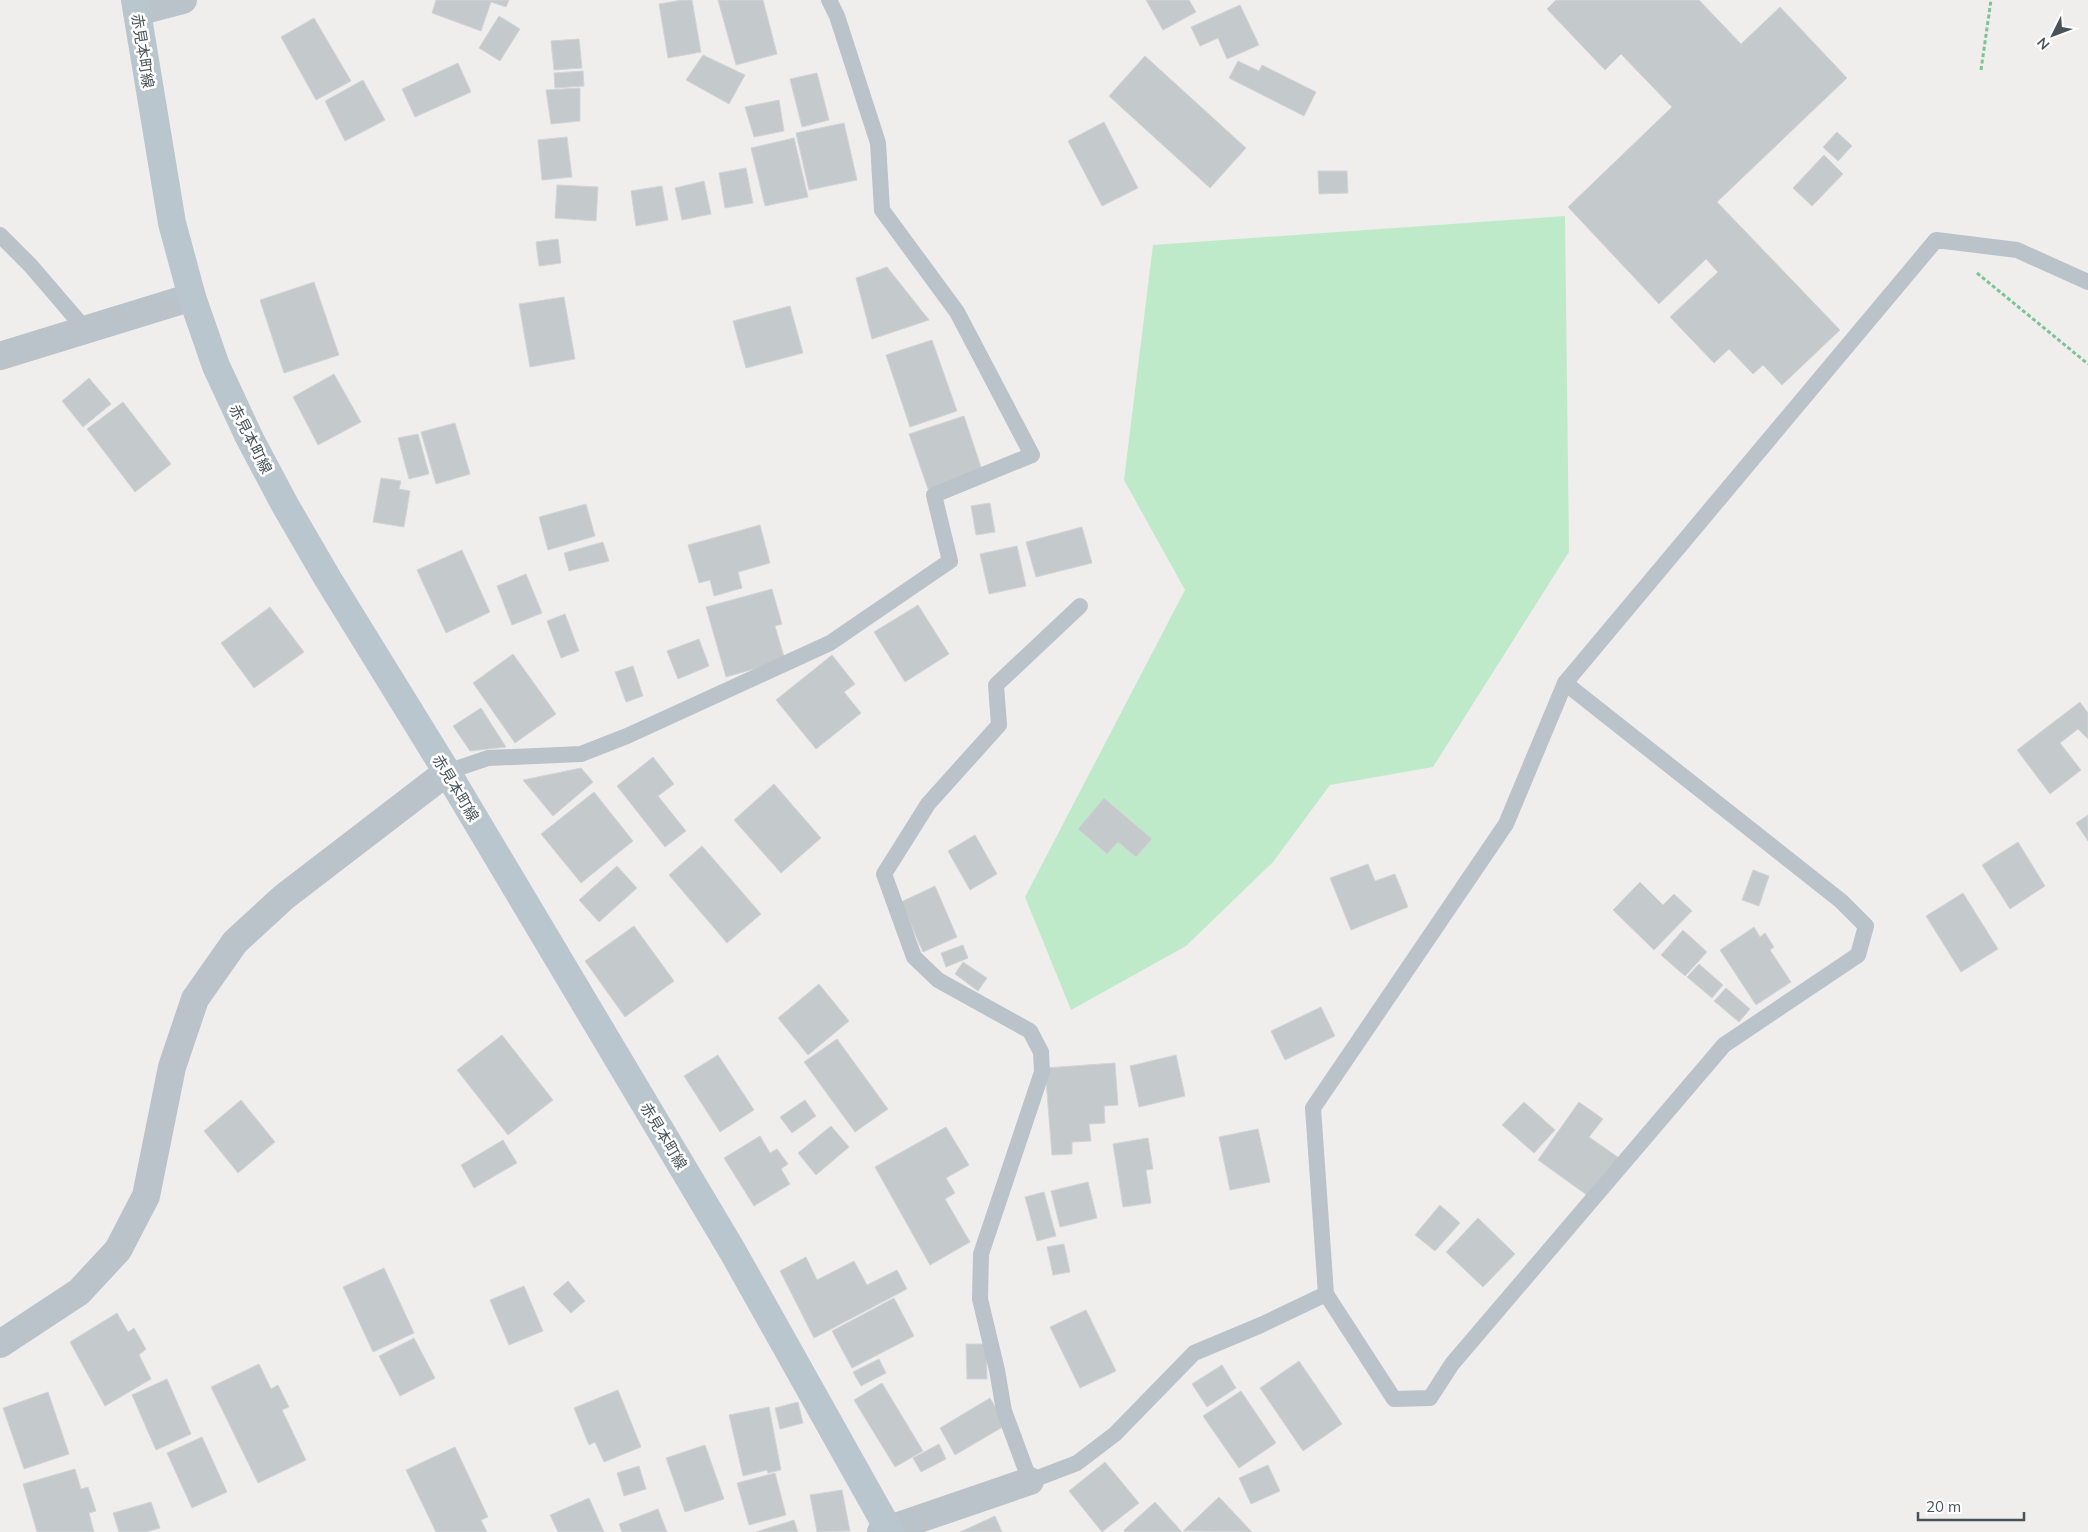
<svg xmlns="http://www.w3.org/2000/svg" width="2088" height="1532" viewBox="0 0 2088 1532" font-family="Mulish,'Noto Sans JP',sans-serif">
<rect width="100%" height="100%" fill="#f0eded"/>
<polygon fill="#bfeaca" points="1565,216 1569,552 1433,767 1330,785 1273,862 1186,946 1071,1010 1025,897 1185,590 1124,480 1153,245"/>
<g fill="#c4c9cc" stroke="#d2d4d8">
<polygon points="436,0 509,0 506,7 491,2 481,31 432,13"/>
<polygon points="682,0 692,0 701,52 668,58 659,4"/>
<polygon points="718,0 763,0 777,54 736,65"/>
<polygon points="1146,0 1189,0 1196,12 1163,30"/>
<polygon points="1556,0 1699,0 1741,44 1780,7 1847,78 1717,202 1840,330 1782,385 1763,365 1753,374 1729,349 1714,363 1670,317 1718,272 1706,259 1659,304 1568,207 1672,107 1621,54 1605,70 1547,9"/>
<polygon points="1240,5 1259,45 1227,59 1218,38 1200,46 1191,27"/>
<polygon points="499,16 520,29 500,61 479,48"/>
<polygon points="314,18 351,81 316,100 281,37"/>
<polygon points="579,39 582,68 554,70 551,41"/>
<polygon points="703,55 745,75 729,104 686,80"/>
<polygon points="1145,56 1246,148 1210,188 1109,96"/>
<polygon points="1238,61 1259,71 1262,65 1316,92 1304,116 1229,78"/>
<polygon points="458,63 471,92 415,117 402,89"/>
<polygon points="583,71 584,86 555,88 554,73"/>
<polygon points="817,73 829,120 802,127 790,79"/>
<polygon points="363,80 385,120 345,141 325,101"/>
<polygon points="580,88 580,121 551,124 546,90"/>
<polygon points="779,100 784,131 754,137 745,107"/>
<polygon points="1104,122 1138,188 1102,206 1068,141"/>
<polygon points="844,123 857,180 809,190 796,133"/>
<polygon points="1837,132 1852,146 1838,161 1823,147"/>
<polygon points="567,137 572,177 542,180 538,140"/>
<polygon points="794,138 808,197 765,206 751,148"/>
<polygon points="1824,155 1843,174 1812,206 1793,188"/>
<polygon points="746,168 753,203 725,208 719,173"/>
<polygon points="1318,171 1347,171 1348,193 1319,194"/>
<polygon points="704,181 711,214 682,220 675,188"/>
<polygon points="557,185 598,187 596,221 555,218"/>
<polygon points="662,186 668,220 636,226 631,191"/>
<polygon points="558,239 561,263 539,266 536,242"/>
<polygon points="887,267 929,320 872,339 856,278"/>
<polygon points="314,282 339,355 284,373 260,300"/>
<polygon points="564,297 575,359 530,367 519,304"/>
<polygon points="790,306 803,353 746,368 733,321"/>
<polygon points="932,340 957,411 910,427 886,355"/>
<polygon points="334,374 361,422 318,445 293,397"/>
<polygon points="89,378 111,404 83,427 62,401"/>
<polygon points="123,402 171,464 135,492 87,429"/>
<polygon points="964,416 982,470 928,489 909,434"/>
<polygon points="455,423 470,474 436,484 421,432"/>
<polygon points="418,434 429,474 409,479 398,438"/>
<polygon points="381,478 401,481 399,489 410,491 404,527 373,522"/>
<polygon points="990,503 995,532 976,535 971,506"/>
<polygon points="586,504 595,536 548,550 539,517"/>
<polygon points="760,525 770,563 738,572 742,588 714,596 710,580 699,583 688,545"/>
<polygon points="1082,527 1092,563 1036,577 1026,542"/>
<polygon points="603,542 609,561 569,571 564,553"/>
<polygon points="1017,546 1026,586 989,594 980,554"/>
<polygon points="462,550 490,612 446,633 417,570"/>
<polygon points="526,574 542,613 512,625 497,586"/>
<polygon points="772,589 782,624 775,626 785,660 726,677 706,607"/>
<polygon points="918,605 949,654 905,682 874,632"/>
<polygon points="270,607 304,652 254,688 221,643"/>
<polygon points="565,614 579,651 561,658 547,621"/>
<polygon points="699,639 709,666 678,679 667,651"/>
<polygon points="513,654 556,714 515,743 473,683"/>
<polygon points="832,655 855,684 844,692 861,713 816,749 776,700"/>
<polygon points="633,666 643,696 626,702 615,672"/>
<polygon points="2080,702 2088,713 2088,739 2078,729 2060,743 2081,770 2050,794 2017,750"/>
<polygon points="481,708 506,747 470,751 453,726"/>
<polygon points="653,757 674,784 658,796 686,831 665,847 617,786"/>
<polygon points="581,768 593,782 553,816 523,780"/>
<polygon points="774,784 821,838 781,873 734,820"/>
<polygon points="594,792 633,841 581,883 541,834"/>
<polygon points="1104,798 1152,839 1136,857 1118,842 1107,854 1078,829"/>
<polygon points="2088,815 2088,841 2076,823"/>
<polygon points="975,835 997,874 970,890 948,851"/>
<polygon points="2018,842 2045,886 2010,909 1982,865"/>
<polygon points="702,846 761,914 727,943 669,875"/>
<polygon points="1368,864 1375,881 1395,874 1408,907 1351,930 1330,878"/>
<polygon points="617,866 637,888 599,922 579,900"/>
<polygon points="1753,870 1769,876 1759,906 1742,900"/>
<polygon points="1640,882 1663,905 1674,894 1692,911 1654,950 1613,910"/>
<polygon points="935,886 957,937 923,952 901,902"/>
<polygon points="1963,893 1998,949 1961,972 1926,916"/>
<polygon points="634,926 674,981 625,1017 585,961"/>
<polygon points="1754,927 1760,937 1765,933 1774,947 1770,950 1791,982 1756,1005 1720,950"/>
<polygon points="1683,930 1707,952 1685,976 1661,955"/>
<polygon points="963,945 968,958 946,967 941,953"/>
<polygon points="963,962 987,978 978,991 955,974"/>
<polygon points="1699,964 1723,985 1712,998 1687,977"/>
<polygon points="819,984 849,1021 808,1055 778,1018"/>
<polygon points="1726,988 1750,1009 1739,1022 1714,1001"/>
<polygon points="1321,1007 1335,1036 1285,1060 1271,1031"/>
<polygon points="502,1035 553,1100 508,1135 457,1070"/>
<polygon points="837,1039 888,1109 855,1132 804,1062"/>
<polygon points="718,1055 754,1110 720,1132 684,1076"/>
<polygon points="1176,1055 1185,1096 1139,1107 1130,1066"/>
<polygon points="1115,1063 1118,1105 1104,1106 1105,1123 1089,1124 1091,1141 1072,1142 1072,1154 1052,1155 1045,1068"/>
<polygon points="241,1100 275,1142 238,1173 204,1131"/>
<polygon points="805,1100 816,1116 792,1133 780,1117"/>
<polygon points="1524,1102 1555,1130 1534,1153 1502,1125"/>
<polygon points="1579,1102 1603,1119 1589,1137 1619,1158 1591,1198 1538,1160"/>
<polygon points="831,1126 849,1147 816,1175 798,1153"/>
<polygon points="946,1127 969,1165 946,1178 955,1193 945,1199 970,1242 930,1265 875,1167"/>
<polygon points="1258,1129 1270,1182 1230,1190 1219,1137"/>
<polygon points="760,1136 770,1153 777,1149 788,1164 781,1169 790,1184 754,1206 724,1158"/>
<polygon points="1148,1138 1153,1169 1146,1170 1151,1203 1123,1207 1113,1144"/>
<polygon points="503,1140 517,1163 474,1188 461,1165"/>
<polygon points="1088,1182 1097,1218 1060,1227 1051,1191"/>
<polygon points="1044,1192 1056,1236 1037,1241 1025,1197"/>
<polygon points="1440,1205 1460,1223 1435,1251 1415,1235"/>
<polygon points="1478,1218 1515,1254 1483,1287 1446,1252"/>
<polygon points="1064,1244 1070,1272 1053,1275 1047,1247"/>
<polygon points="806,1257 817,1280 854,1261 867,1285 897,1270 907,1289 814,1338 780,1271"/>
<polygon points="384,1268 414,1333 373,1352 343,1287"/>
<polygon points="568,1281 585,1301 571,1313 553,1294"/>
<polygon points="524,1286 543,1331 509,1345 490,1300"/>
<polygon points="894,1298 914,1336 852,1368 832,1331"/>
<polygon points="1086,1310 1116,1371 1080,1388 1050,1327"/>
<polygon points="117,1313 128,1332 134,1328 146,1349 139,1355 151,1379 105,1406 70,1342"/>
<polygon points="414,1338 435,1378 400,1396 379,1356"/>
<polygon points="966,1344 986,1344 987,1379 967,1379"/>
<polygon points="879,1359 886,1373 861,1386 853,1372"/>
<polygon points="1299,1361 1342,1424 1303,1451 1260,1388"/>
<polygon points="259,1364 271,1389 278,1385 289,1407 282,1410 306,1460 258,1483 211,1387"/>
<polygon points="1222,1365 1236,1388 1207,1407 1192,1384"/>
<polygon points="167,1379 191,1434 156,1450 132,1395"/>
<polygon points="882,1383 923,1451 895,1467 854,1400"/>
<polygon points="618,1390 641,1447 604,1462 595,1442 589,1445 574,1408"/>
<polygon points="1241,1391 1276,1443 1239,1468 1203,1416"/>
<polygon points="48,1392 69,1454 24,1469 3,1408"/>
<polygon points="990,1398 1006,1425 955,1455 940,1428"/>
<polygon points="798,1402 803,1423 780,1429 775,1408"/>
<polygon points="769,1407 781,1470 768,1473 767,1470 743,1476 729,1415"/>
<polygon points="202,1437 227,1492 192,1508 167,1453"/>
<polygon points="939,1444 946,1459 921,1472 913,1458"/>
<polygon points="705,1445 724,1499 685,1512 666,1458"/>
<polygon points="455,1447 488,1517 481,1520 487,1532 436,1532 406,1470"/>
<polygon points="1105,1462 1139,1503 1102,1532 1069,1491"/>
<polygon points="1268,1465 1280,1491 1251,1504 1239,1478"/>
<polygon points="639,1466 646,1489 624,1496 617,1473"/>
<polygon points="75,1469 81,1489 88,1487 96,1511 89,1513 94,1532 37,1532 23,1484"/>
<polygon points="775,1473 786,1515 749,1525 737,1483"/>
<polygon points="842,1490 850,1531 817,1532 810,1495"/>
<polygon points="1219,1497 1252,1532 1183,1531"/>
<polygon points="589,1498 604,1532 558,1532 550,1515"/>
<polygon points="151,1502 160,1528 146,1532 119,1532 113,1513"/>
<polygon points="1155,1502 1182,1532 1125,1532 1124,1530"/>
<polygon points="658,1509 667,1532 622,1532 619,1524"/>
<polygon points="995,1516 1002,1532 960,1532"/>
<polygon points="794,1520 798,1532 756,1532"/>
</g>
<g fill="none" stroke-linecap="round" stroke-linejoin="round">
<g stroke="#7bc496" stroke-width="3" stroke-dasharray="4 2.5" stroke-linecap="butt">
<polyline points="1981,70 1991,0"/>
<polyline points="1977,273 2088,364"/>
</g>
<g stroke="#bac3c9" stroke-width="16">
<polyline points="0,235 31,266 85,329"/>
<polyline points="1080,606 996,685 999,725 928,804 884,874 914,957 938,980 1030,1031 1041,1052 1042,1072 981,1254 980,1299 997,1370 1004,1411 1030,1481 1077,1463 1115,1434 1194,1353 1261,1325 1326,1294 1313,1108 1506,824 1565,683 1936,240 2017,250 2088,282"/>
<polyline points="447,772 488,758 581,754 627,736 830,643 950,561 934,495 1032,455 957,312 882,210 878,143 837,16 829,0"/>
<polyline points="1326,1294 1394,1399 1430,1398 1452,1364 1724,1045 1858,955 1866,926 1841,901 1565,683"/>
</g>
<g stroke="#bac3c9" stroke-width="28">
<polyline points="137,12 183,0"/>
<polyline points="0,1344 79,1292 118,1250 146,1196 172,1067 195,999 235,942 284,897 447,772"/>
<polyline points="881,1532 1030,1481"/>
</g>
<polyline stroke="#bac3c9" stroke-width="28" points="0,356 192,297"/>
<polyline stroke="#bac6cd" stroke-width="28" points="135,0 172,223 192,297 216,366 249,437 285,505 328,579 447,772 733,1252 890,1532"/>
</g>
<g text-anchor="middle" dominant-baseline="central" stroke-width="5" stroke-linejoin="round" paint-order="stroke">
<g font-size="15" fill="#475359" stroke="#fff">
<text transform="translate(143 51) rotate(81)">赤見本町線</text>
<text transform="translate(251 439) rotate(63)">赤見本町線</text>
<text transform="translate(456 788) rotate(59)">赤見本町線</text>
<text transform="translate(664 1136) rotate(59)">赤見本町線</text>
</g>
</g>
<g transform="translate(2053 35) rotate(228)" stroke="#ffffff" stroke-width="4" paint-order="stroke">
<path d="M0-4L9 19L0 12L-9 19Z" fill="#475359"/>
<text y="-8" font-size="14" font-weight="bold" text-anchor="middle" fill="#475359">N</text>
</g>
<path d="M1918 1512v8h106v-8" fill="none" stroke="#475359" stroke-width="2.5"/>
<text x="1926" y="1512" font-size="15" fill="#475359" stroke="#ffffff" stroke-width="4" paint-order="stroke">20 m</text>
</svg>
